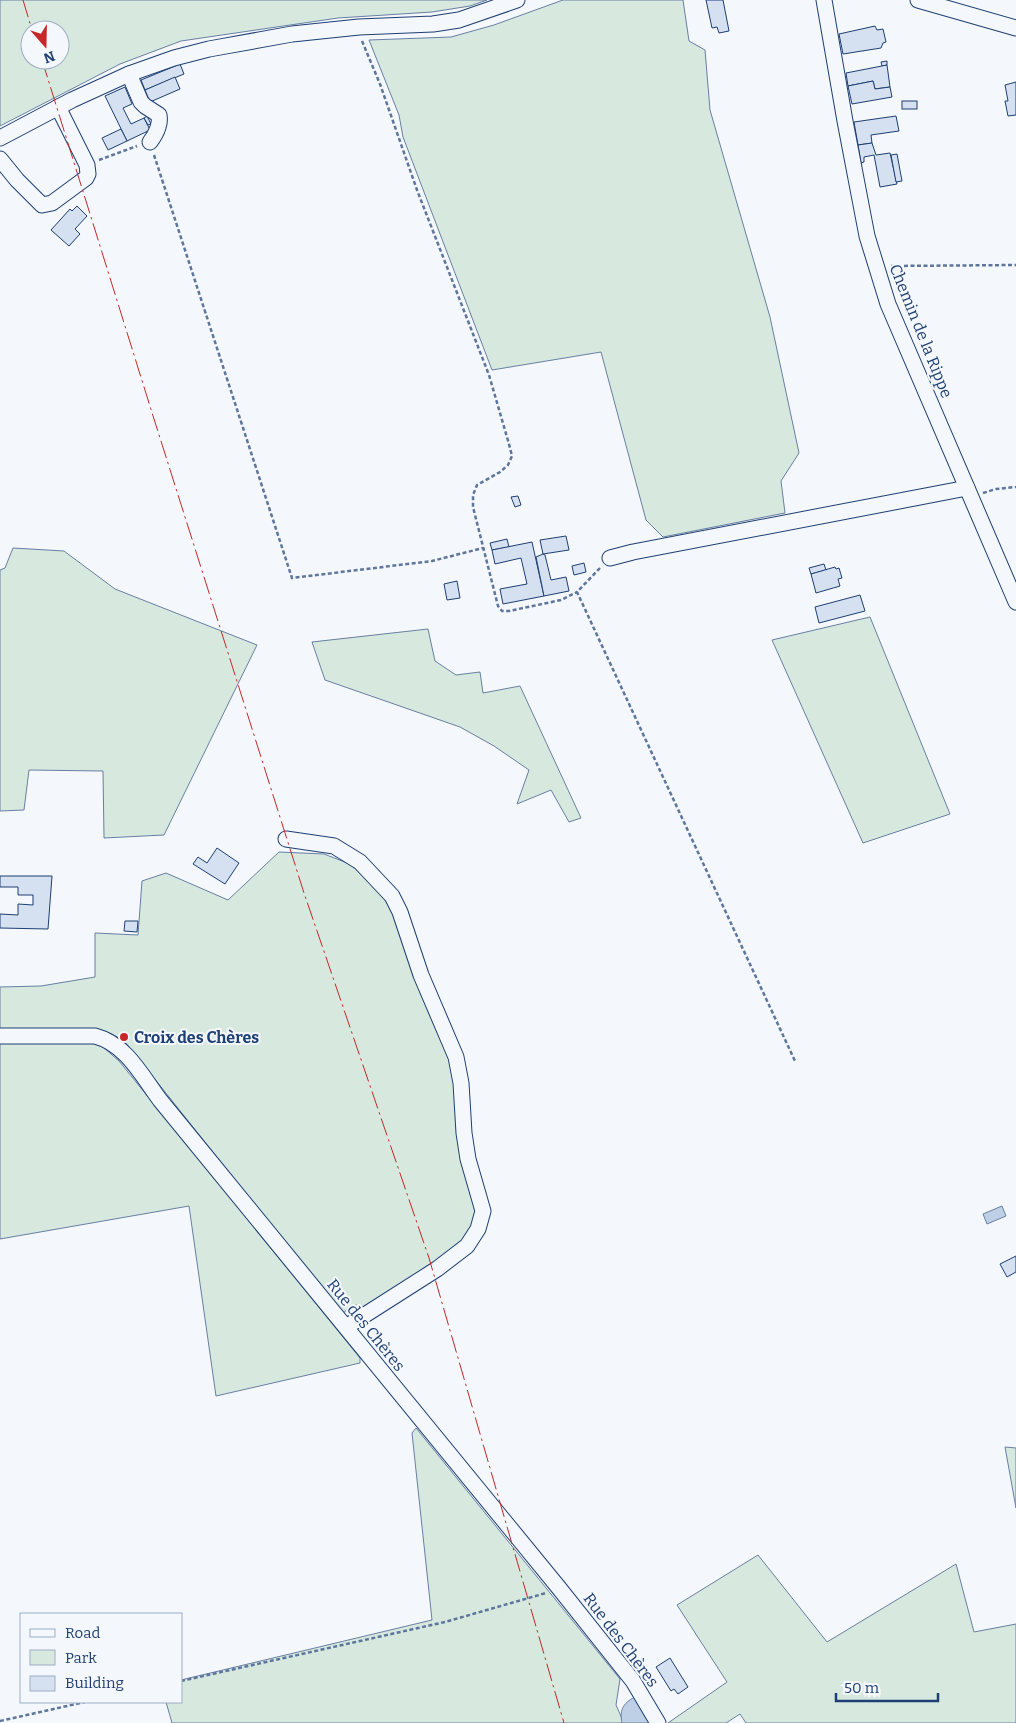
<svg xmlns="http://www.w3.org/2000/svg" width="1016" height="1723" viewBox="0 0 1016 1723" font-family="Bitter,serif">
<rect width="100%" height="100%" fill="#f4f7fb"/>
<g fill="#d7e8df" stroke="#687fa3" fill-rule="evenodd">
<path d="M0 0H487L470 6 432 12 338 18 181 41 120 64 0 126ZM30 30H60V60H30Z"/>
<polygon points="563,0 683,0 689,41 705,50 710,110 770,317 799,453 781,481 785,513 663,537 646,520 601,352 492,370 403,137 399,115 369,40 451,37 494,25"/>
<polygon points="13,548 64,551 115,589 257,645 164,835 104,838 103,771 29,770 24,810 0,811 0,570 5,568"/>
<polygon points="870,617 950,814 863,843 772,640"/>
<polygon points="428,629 435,661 456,675 480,672 483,693 520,686 581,818 569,822 551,790 517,804 529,770 494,746 460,727 325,680 312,642"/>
<polygon points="279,852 324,854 350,864 376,887 391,909 421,995 439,1027 449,1048 479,1215 457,1249 362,1310 357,1305 351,1306 342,1314 126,1043 112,1034 101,1030 0,1031 0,987 41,986 95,977 95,933 138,935 142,881 166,873 228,900"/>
<polygon points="95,1040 119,1061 360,1358 360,1363 216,1396 189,1206 0,1239 0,1041"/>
<polygon points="416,1428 620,1679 616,1705 624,1723 172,1723 166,1702 181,1702 181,1680 432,1620 412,1433"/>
<polygon points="1005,1447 1016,1448 1016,1508"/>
<polygon points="758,1555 827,1642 956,1564 974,1632 1016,1624 1016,1723 746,1723 740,1714 726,1723 668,1723 727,1682 677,1605"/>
</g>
<g fill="#bed0e5" stroke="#687fa3">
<polygon points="1002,1206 1006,1216 987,1224 983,1214"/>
<path d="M637 1696 653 1723H622C619 1709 624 1702 637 1696Z"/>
</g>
<g fill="#d5e0f0" stroke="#1d3f73">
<polygon points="706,0 723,0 729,31 719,33 717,27 712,28"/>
<polygon points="875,26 877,30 883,29 886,42 883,43 881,48 843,54 839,34"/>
<polygon points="887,61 887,65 882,66 881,62"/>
<polygon points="180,64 184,74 145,90 141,80"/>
<polygon points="887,65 890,87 875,89 873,81 848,86 846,73"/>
<polygon points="175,77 180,89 150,102 145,90"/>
<polygon points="873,81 875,89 890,87 892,97 852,104 848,86"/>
<polygon points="1016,82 1016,115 1008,116 1005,101 1008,101 1005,85"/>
<polygon points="125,87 132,104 123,108 131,124 144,118 150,130 127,141 105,96"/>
<rect x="902" y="101" width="15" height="8"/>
<polygon points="147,116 151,124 148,125 144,118"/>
<polygon points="896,116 899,131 871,135 872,143 858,145 854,122"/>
<polygon points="121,129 127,141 108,150 102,138"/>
<polygon points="872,143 876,155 890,153 897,184 880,187 874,155 864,157 864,162 861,163 858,145"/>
<polygon points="897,154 902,181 896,182 891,155"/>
<polygon points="77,206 87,216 75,229 80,234 69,246 51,230 70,209 72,211"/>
<polygon points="518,496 521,505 515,507 511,497"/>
<polygon points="566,536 569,550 543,554 540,540"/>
<polygon points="507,539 509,547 492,550 490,543"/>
<polygon points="532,542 544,596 503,604 500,589 527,584 521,558 495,564 492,550"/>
<polygon points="543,554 545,555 551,580 566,577 569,591 544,596 536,557"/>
<polygon points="584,563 586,572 574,575 572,566"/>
<polygon points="824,564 826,570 811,574 809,568"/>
<polygon points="835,567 836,569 839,568 842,578 838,579 840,586 816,593 811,574"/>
<polygon points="457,581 460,598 447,600 444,584"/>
<polygon points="860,595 865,611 819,623 815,607"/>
<polygon points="217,848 239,863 225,884 193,864 198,857 207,863"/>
<polygon points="0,876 52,876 48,929 0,928 0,914 18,915 18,904 33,905 33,895 18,895 18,887 0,887"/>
<polygon points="125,921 138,921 137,932 124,931"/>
<polygon points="1016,1256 1016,1272 1007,1277 1000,1264"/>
<polygon points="670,1658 688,1687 678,1694 674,1689 671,1691 656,1667"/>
</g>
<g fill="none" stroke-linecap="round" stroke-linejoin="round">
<defs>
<g id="minor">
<polyline points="824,0 845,121 867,236 888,304 1016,602"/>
<polyline points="918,0 1016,28"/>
<path d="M129 74 141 102 145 106 159 115C161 125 156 134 150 142"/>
<polyline points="0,138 72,100 129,74 174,58 209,49 292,34 359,27 433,24 459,20 517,0"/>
<polyline points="0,159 17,180 42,205 52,203 86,178 88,174 87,165 58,107"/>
<polyline points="610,558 633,552 967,488"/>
<polyline points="286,839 334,846 360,862 392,896 400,912 421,975 456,1057 461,1083 464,1133 468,1159 483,1211 478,1229 467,1246 437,1269 346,1327"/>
<path d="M0 1036H95C126 1044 142 1076 160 1100L559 1588 633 1681 658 1723"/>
</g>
</defs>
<use href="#minor" stroke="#1d3f73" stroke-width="17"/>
<g stroke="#5e769c" stroke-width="2.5" stroke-dasharray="4 2.5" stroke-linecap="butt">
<polyline points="362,41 380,84 417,190 489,375 509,444 512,456 508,465 500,472 477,485 473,495 473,507 498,606 502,611 509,611 561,600 577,592"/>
<polyline points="154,155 292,578 432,561 483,548"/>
<polyline points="99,160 137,146"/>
<polyline points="891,266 1016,265"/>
<polyline points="983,493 996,489 1016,487"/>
<polyline points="600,568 577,592 795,1061"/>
<polyline points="181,1681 445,1622 546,1593"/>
<polyline points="0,1721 85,1702"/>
</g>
<use href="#minor" stroke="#f4f7fb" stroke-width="15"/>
<g stroke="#c62828" stroke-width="1" stroke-dasharray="18 4 2.5 4" stroke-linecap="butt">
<polyline points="23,0 32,30"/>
<polyline points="42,60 154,419 304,893 429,1258 564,1723"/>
</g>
</g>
<circle fill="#c62828" stroke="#f4f7fb" stroke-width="2" cx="124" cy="1037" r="5"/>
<g text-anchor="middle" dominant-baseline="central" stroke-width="4" stroke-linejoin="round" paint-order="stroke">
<g font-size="16" fill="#1d3f73" stroke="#f4f7fb">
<text transform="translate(921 331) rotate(68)">Chemin de la Rippe</text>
<text transform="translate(366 1325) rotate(51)">Rue des Chères</text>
<text transform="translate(621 1640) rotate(53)">Rue des Chères</text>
</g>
<g font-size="16" font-weight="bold" fill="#1d3f73" stroke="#f4f7fb" text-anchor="start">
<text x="134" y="1037">Croix des Chères</text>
</g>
</g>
<rect x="20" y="1613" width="162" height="90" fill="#f4f7fb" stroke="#9eadc5"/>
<rect x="30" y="1629" width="25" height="8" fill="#f4f7fb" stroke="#9eadc5"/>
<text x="65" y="1638" font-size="15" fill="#1d3f73">Road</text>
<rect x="30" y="1650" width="25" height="15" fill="#d7e8df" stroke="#9eadc5"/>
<text x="65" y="1663" font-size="15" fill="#1d3f73">Park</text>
<rect x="30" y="1676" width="25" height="15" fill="#d5e0f0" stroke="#9eadc5"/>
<text x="65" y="1688" font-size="15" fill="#1d3f73">Building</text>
<g transform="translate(45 45) rotate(160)"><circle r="24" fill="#f4f7fb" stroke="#9eadc5"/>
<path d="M0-4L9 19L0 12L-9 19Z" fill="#c62828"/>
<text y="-8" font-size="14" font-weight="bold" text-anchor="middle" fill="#1d3f73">N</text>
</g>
<path d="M836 1693v8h102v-8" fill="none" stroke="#1d3f73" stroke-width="2.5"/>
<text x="844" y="1693" font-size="15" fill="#1d3f73" stroke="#f4f7fb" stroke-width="4" paint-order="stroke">50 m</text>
</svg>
